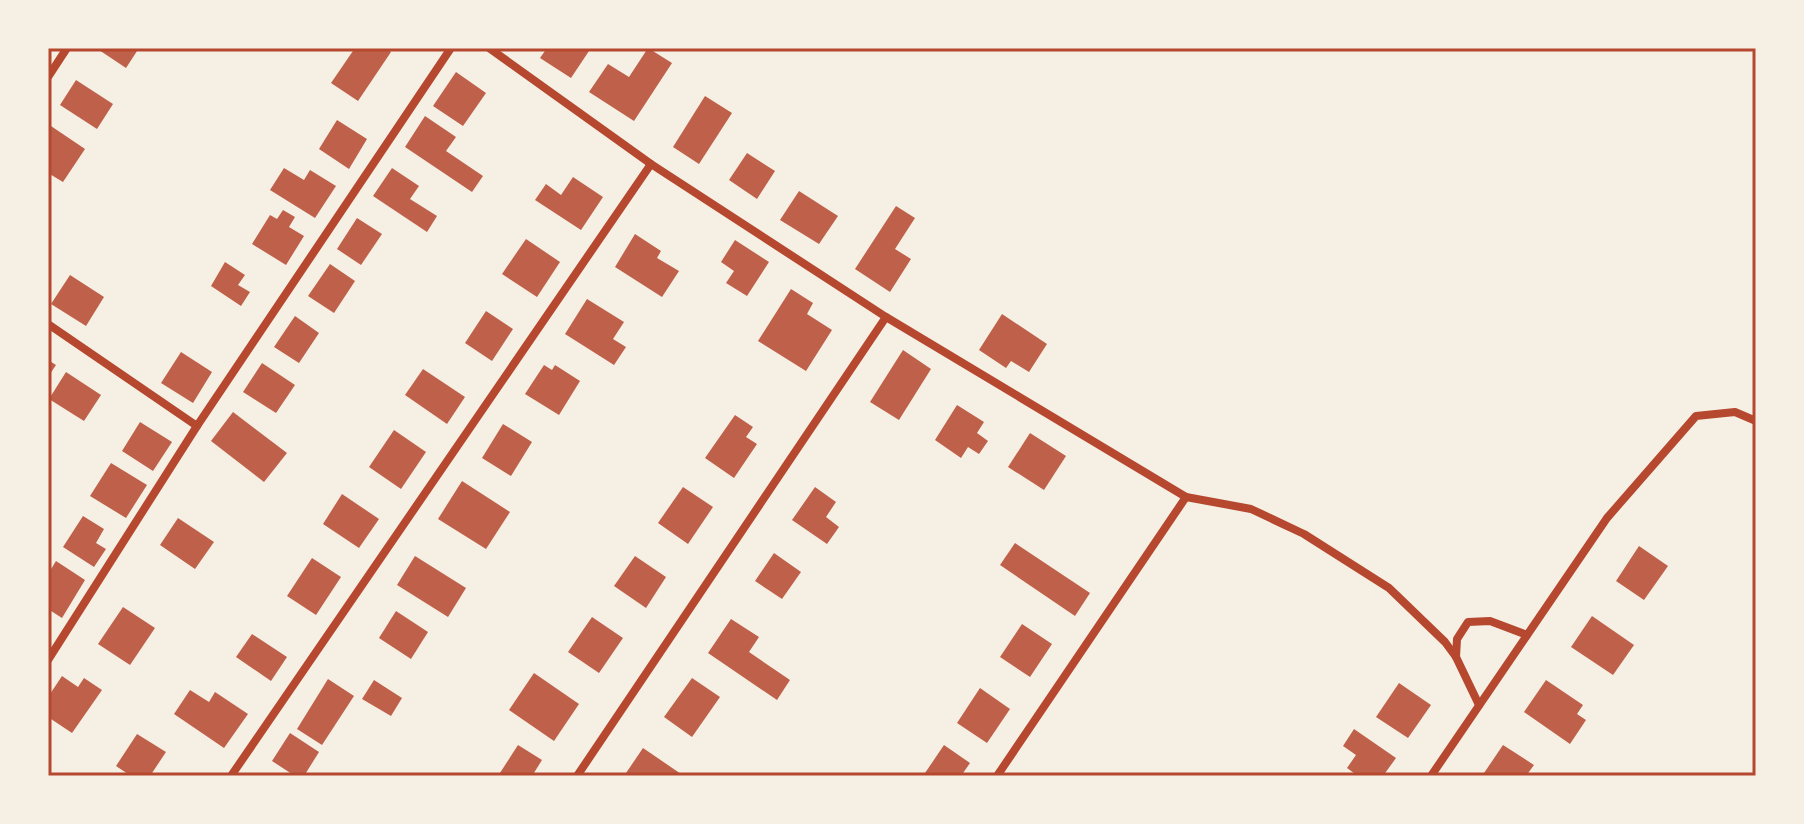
<svg xmlns="http://www.w3.org/2000/svg" width="1804" height="824" viewBox="0 0 1804 824" font-family="Karla,sans-serif">
<rect width="100%" height="100%" fill="#f6efe4"/>
<g fill="#bf614a">
<polygon points="100,48 139,48 126,68 99,50"/>
<polygon points="355,48 385,48 391,52 358,101 331,83"/>
<polygon points="547,48 591,48 571,78 540,58"/>
<polygon points="648,48 672,63 634,121 589,92 608,64 629,77"/>
<polygon points="456,72 486,93 463,126 433,106"/>
<polygon points="76,80 113,104 97,129 60,105"/>
<polygon points="705,96 732,113 699,164 673,147"/>
<polygon points="425,116 456,137 446,151 483,176 472,192 405,147"/>
<polygon points="337,120 367,139 349,169 319,149"/>
<polygon points="48,124 85,149 63,182 48,173"/>
<polygon points="747,153 775,171 757,199 729,180"/>
<polygon points="284,168 304,180 310,170 336,186 315,218 270,190"/>
<polygon points="392,168 419,186 410,199 437,216 427,232 373,196"/>
<polygon points="573,177 603,197 581,230 535,200 546,184 561,195"/>
<polygon points="799,191 838,216 819,244 780,220"/>
<polygon points="896,206 915,218 895,249 911,259 890,292 855,269"/>
<polygon points="283,210 295,217 289,227 304,236 286,265 252,244 270,215 277,219"/>
<polygon points="357,218 382,234 361,265 337,249"/>
<polygon points="635,234 661,251 657,258 679,271 662,297 615,267"/>
<polygon points="526,239 560,262 537,297 502,274"/>
<polygon points="735,240 769,262 747,296 726,283 734,271 721,262"/>
<polygon points="225,262 245,275 238,285 250,292 241,306 211,286"/>
<polygon points="330,264 355,281 334,313 308,296"/>
<polygon points="70,275 104,297 86,326 51,304"/>
<polygon points="791,289 813,303 807,314 832,330 806,371 758,341"/>
<polygon points="587,299 624,322 613,339 626,347 614,365 565,334"/>
<polygon points="486,311 513,329 492,361 465,343"/>
<polygon points="1002,314 1047,344 1029,372 1011,361 1006,368 979,350"/>
<polygon points="295,316 319,333 299,363 274,347"/>
<polygon points="903,350 931,369 899,420 870,402"/>
<polygon points="181,352 212,372 193,403 161,383"/>
<polygon points="48,360 56,365 48,377"/>
<polygon points="262,363 295,385 276,413 243,392"/>
<polygon points="544,365 552,370 555,365 580,381 559,415 525,394"/>
<polygon points="423,369 465,397 447,424 405,395"/>
<polygon points="66,372 101,395 84,421 49,399"/>
<polygon points="957,405 984,422 977,433 988,441 979,454 968,447 961,458 935,440"/>
<polygon points="233,412 287,453 264,482 211,441"/>
<polygon points="735,415 753,427 746,437 757,444 734,478 705,458"/>
<polygon points="140,422 172,442 153,471 122,451"/>
<polygon points="503,424 532,442 511,476 482,458"/>
<polygon points="394,430 426,452 401,489 369,467"/>
<polygon points="1030,433 1066,456 1044,490 1008,467"/>
<polygon points="111,463 147,485 126,518 90,496"/>
<polygon points="462,481 510,512 486,549 438,519"/>
<polygon points="683,487 713,507 688,544 658,523"/>
<polygon points="815,487 836,502 826,517 839,527 827,544 792,520"/>
<polygon points="342,494 379,519 359,548 323,524"/>
<polygon points="83,516 104,529 96,543 106,549 94,567 63,547"/>
<polygon points="178,518 214,542 195,569 160,545"/>
<polygon points="1015,543 1090,593 1075,616 1000,565"/>
<polygon points="1639,546 1668,566 1644,600 1616,581"/>
<polygon points="774,553 801,572 782,599 755,581"/>
<polygon points="415,556 466,588 448,617 397,585"/>
<polygon points="635,556 666,577 646,608 614,586"/>
<polygon points="312,558 341,577 316,615 287,596"/>
<polygon points="56,561 85,580 62,618 48,609 48,574"/>
<polygon points="123,607 155,628 130,665 98,644"/>
<polygon points="396,611 428,632 411,659 379,638"/>
<polygon points="1592,616 1634,645 1613,675 1571,647"/>
<polygon points="592,617 623,638 599,673 568,652"/>
<polygon points="731,619 759,637 749,652 790,680 777,700 708,653"/>
<polygon points="1022,624 1052,644 1030,677 1000,657"/>
<polygon points="252,634 287,657 271,681 236,657"/>
<polygon points="534,673 579,704 554,741 509,710"/>
<polygon points="62,676 78,687 84,678 102,690 72,733 48,717 48,697"/>
<polygon points="692,678 720,697 692,737 664,717"/>
<polygon points="328,679 354,696 322,745 297,729"/>
<polygon points="374,680 402,698 391,716 362,699"/>
<polygon points="1546,680 1583,705 1577,714 1586,720 1570,744 1524,712"/>
<polygon points="1399,683 1431,705 1408,738 1376,717"/>
<polygon points="980,688 1010,709 987,743 957,723"/>
<polygon points="190,690 209,702 215,692 248,714 224,748 174,714"/>
<polygon points="1354,729 1396,758 1383,776 1358,776 1347,768 1356,755 1343,746"/>
<polygon points="290,733 319,752 304,776 295,776 272,761"/>
<polygon points="137,734 166,752 150,776 131,776 116,766"/>
<polygon points="518,745 542,760 532,776 498,776"/>
<polygon points="944,745 970,763 961,776 923,776"/>
<polygon points="1503,745 1534,765 1526,776 1482,776"/>
<polygon points="643,748 684,776 624,776"/>
</g>
<g fill="none" stroke-linecap="round" stroke-linejoin="round">
<g stroke="#b5482f" stroke-width="8">
<polyline points="489,48 651,164 886,317 1186,497 1251,509 1304,534 1389,588 1445,642 1456,657"/>
<polyline points="48,77 67,48"/>
<polyline points="48,324 197,426"/>
<polyline points="48,660 197,426 451,48"/>
<polyline points="1479,705 1456,657 1457,639 1468,622 1490,621 1527,635"/>
<polyline points="231,776 651,164"/>
<polyline points="577,776 886,317"/>
<polyline points="997,776 1186,497"/>
<polyline points="1431,776 1607,518 1696,416 1735,412 1756,421"/>
</g>
</g>
<rect width="1804" height="824" fill="none" stroke="#f6efe4" stroke-width="100"/>
<rect x="50" y="50" width="1704" height="724" fill="none" stroke="#b5482f" stroke-width="3"/>
</svg>
